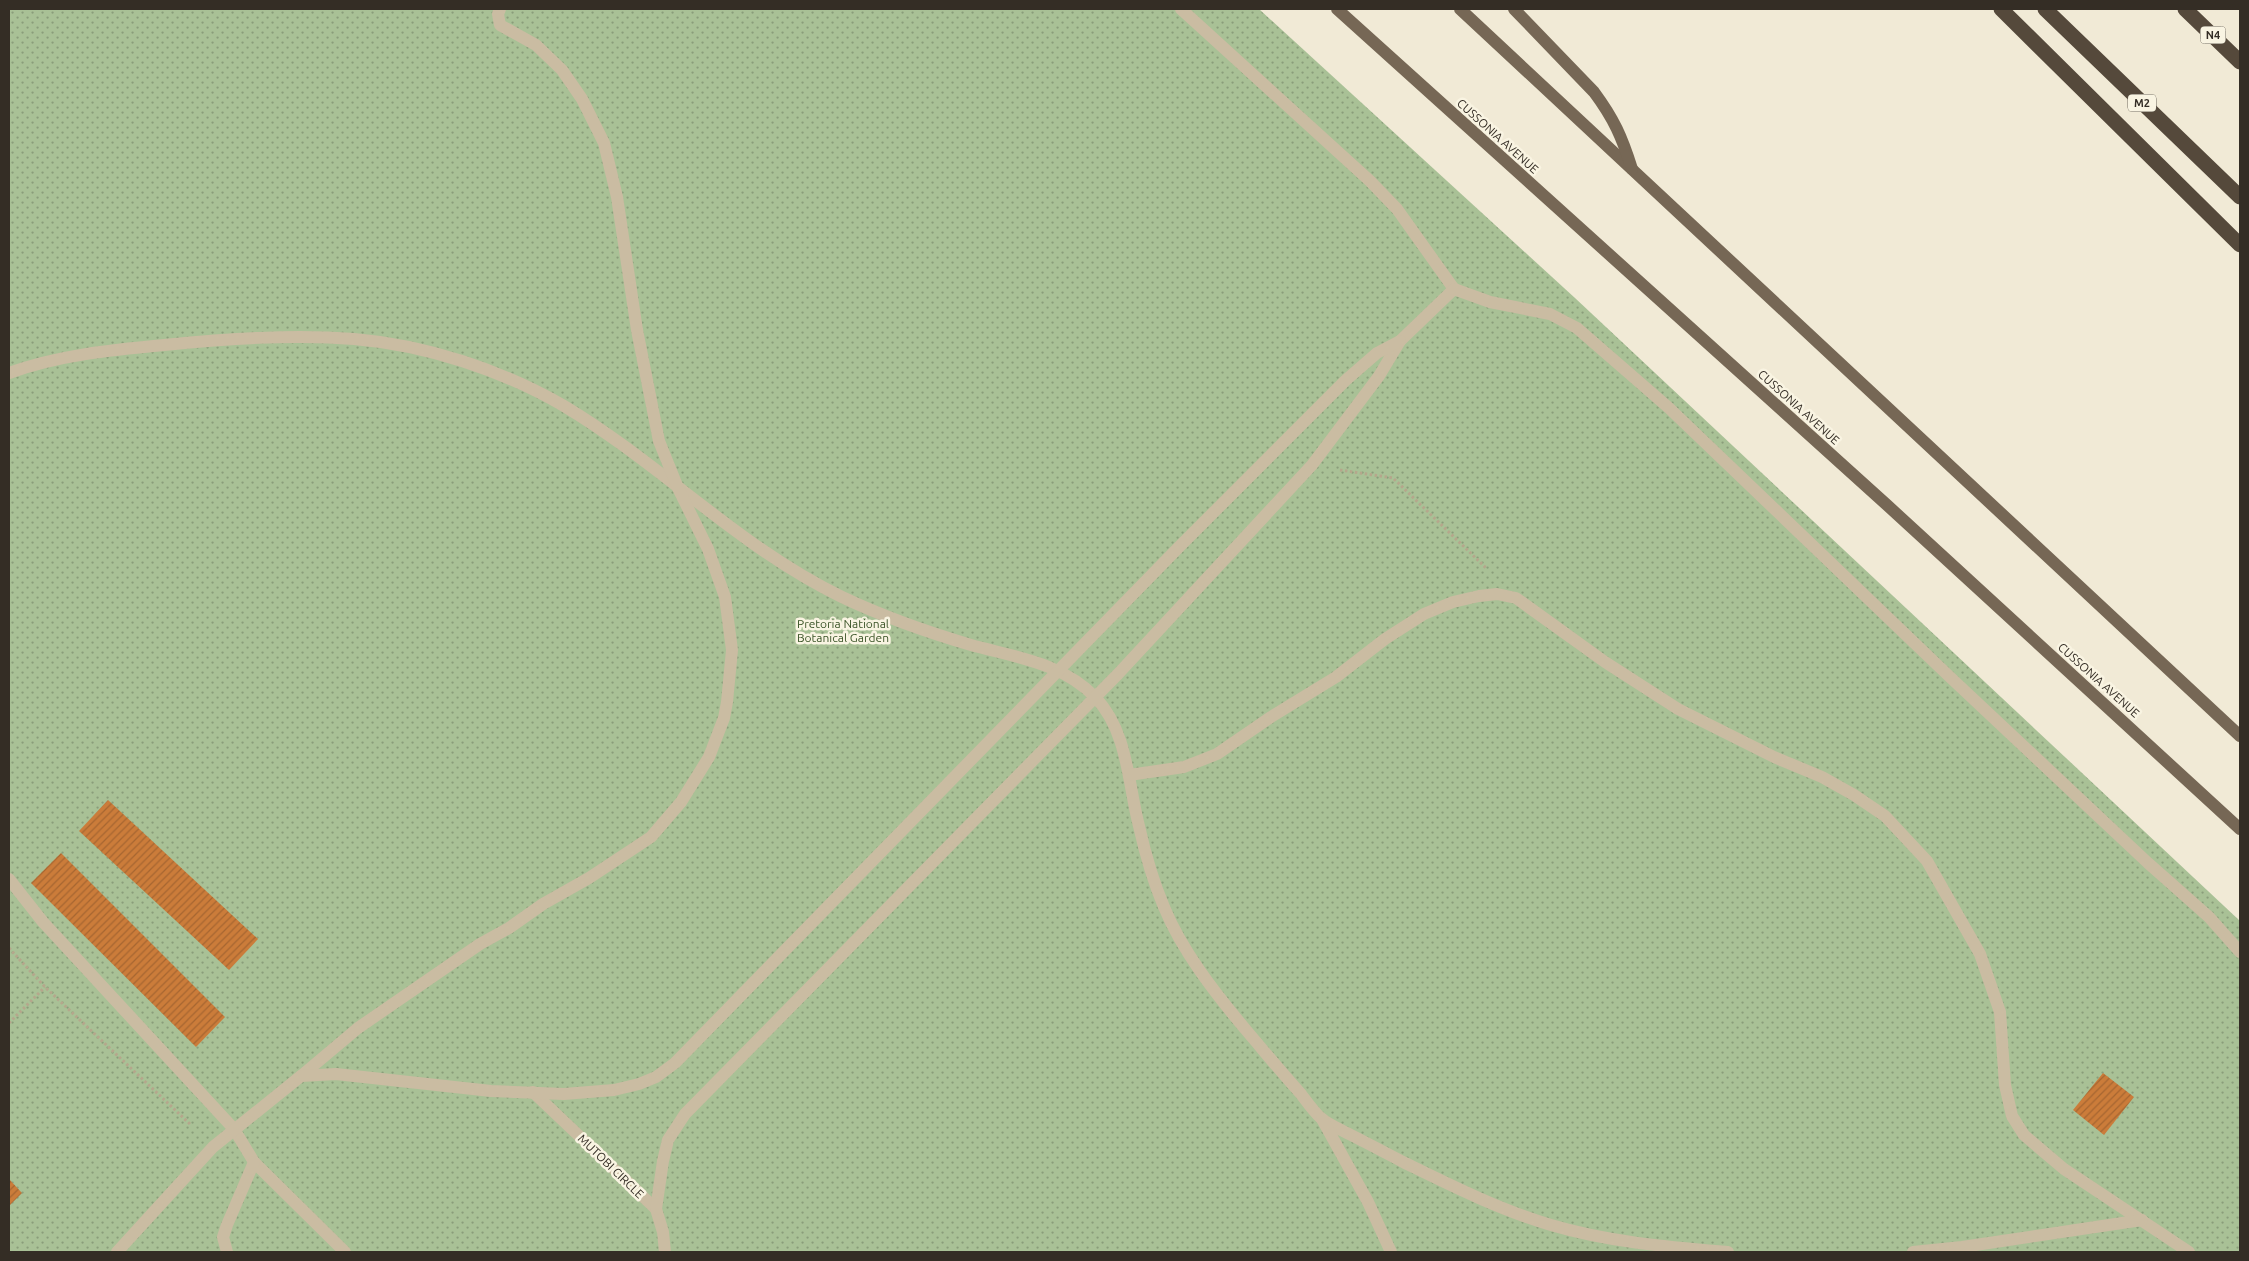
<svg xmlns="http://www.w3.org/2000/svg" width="2249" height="1261" viewBox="0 0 2249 1261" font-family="Ubuntu,sans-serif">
<defs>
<pattern id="grass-dots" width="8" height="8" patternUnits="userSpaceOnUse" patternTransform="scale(1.25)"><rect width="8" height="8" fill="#a9c196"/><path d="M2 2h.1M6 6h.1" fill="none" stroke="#8a9d7a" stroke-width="1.8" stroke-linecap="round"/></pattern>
<pattern id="building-hatch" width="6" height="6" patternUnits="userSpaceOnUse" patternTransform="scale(1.25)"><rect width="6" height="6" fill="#cb7c3a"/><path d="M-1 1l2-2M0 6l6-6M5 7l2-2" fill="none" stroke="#a66631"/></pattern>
</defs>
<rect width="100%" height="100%" fill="#f1ead6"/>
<polygon fill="url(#grass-dots)" points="9,9 1259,9 1575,298 2240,921 2240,1252 9,1252"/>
<g fill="url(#building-hatch)">
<polygon points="108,800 258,939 229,970 79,831"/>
<polygon points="61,853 225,1017 196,1047 31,883"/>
<polygon points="2103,1073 2134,1097 2104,1135 2073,1110"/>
<polygon points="9,1179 22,1193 9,1206"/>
</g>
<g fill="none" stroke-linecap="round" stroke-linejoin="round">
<g stroke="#b5a78c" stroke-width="3" stroke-dasharray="2.5 2.5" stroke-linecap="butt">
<polyline points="1340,470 1393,478 1486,568"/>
<polyline points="9,948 45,987 191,1125"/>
<polyline points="9,1023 45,987"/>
</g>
<g stroke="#cabca2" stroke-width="12">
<polyline points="1181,9 1370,181 1397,209 1454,289"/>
<path d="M9 373C59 355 111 350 164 345 226 339 292 334 354 339 426 345 502 370 564 406 661 464 740 548 842 597 884 617 927 632 971 645 1015 657 1063 663 1096 698 1128 732 1128 784 1139 826 1145 853 1153 881 1164 907 1182 951 1215 993 1246 1030 1264 1051 1282 1073 1301 1094 1307 1102 1314 1112 1321 1118 1329 1125 1340 1129 1349 1134 1367 1143 1386 1153 1405 1163 1452 1186 1500 1210 1551 1225 1608 1242 1669 1247 1728 1252"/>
<polyline points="1129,775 1184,767 1217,754 1271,717 1336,677 1385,639 1424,614 1453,602 1479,596 1497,594 1516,598 1605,662 1678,709 1774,757 1822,777 1854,795 1885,816 1927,861 1980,954 2000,1012 2005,1085 2012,1116 2024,1135 2064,1169 2189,1252"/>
<polyline points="9,879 43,922 234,1129 254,1162 345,1252"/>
<polyline points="301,1076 358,1028 480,944 509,928 543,904 589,878 651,837 681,802 709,757 724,718 727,702 732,650 725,597 708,549 678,488 659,441 637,330 617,197 604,143 582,99 562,70 536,45 500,25 498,14 500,9"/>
<polyline points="533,1092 656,1209 663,1232 665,1252"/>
<polyline points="1322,1119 1368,1202 1391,1252"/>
<polyline points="656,1209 663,1161 668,1140 685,1114 1118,674 1312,465 1379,376 1400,341 1454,289 1490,302 1550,314 1577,328 1669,408 1951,678 2148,863 2209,917 2240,952"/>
<polyline points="117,1252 213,1147 301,1076 336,1074 491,1091 564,1094 614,1090 639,1084 656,1077 675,1063 1180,546 1346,380 1377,353 1400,341"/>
<polyline points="227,1252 223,1237 227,1225 254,1162"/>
<polyline points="1913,1252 1962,1247 2142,1220"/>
</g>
<g stroke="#766755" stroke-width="12">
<polyline points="1337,9 1887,505 2240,829"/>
<polyline points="1460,9 2240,736"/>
<path d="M1514 9 1594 92C1614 119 1622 137 1632 169"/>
</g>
<g stroke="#55493b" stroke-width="15">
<polyline points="2001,9 2240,245"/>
<polyline points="2045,9 2240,197"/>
<polyline points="2185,9 2240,62"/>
</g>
</g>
<g text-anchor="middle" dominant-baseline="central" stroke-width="5" stroke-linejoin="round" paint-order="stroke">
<g fill="#f9f4e2" stroke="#6f695e" stroke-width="1">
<rect x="2200.5" y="26.5" width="25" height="17" rx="4"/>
<rect x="2128" y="94.5" width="28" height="17" rx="4"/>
</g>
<g font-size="11" font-weight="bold" fill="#342d25">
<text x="2213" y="35">N4</text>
<text x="2142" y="103">M2</text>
</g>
<g font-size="12" fill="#342d25" stroke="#f9f4e2">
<text transform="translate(1498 136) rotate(42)">CUSSONIA AVENUE</text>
<text transform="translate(1799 407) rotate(42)">CUSSONIA AVENUE</text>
<text transform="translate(2099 680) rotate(42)">CUSSONIA AVENUE</text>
<text transform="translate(611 1166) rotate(44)">MUTOBI CIRCLE</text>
</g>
<g font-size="12" fill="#3a5327" stroke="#f9f4e2">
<text x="843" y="623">Pretoria National<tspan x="843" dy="14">Botanical Garden</tspan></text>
</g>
</g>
<rect width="2249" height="1261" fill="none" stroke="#342d25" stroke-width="20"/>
</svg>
